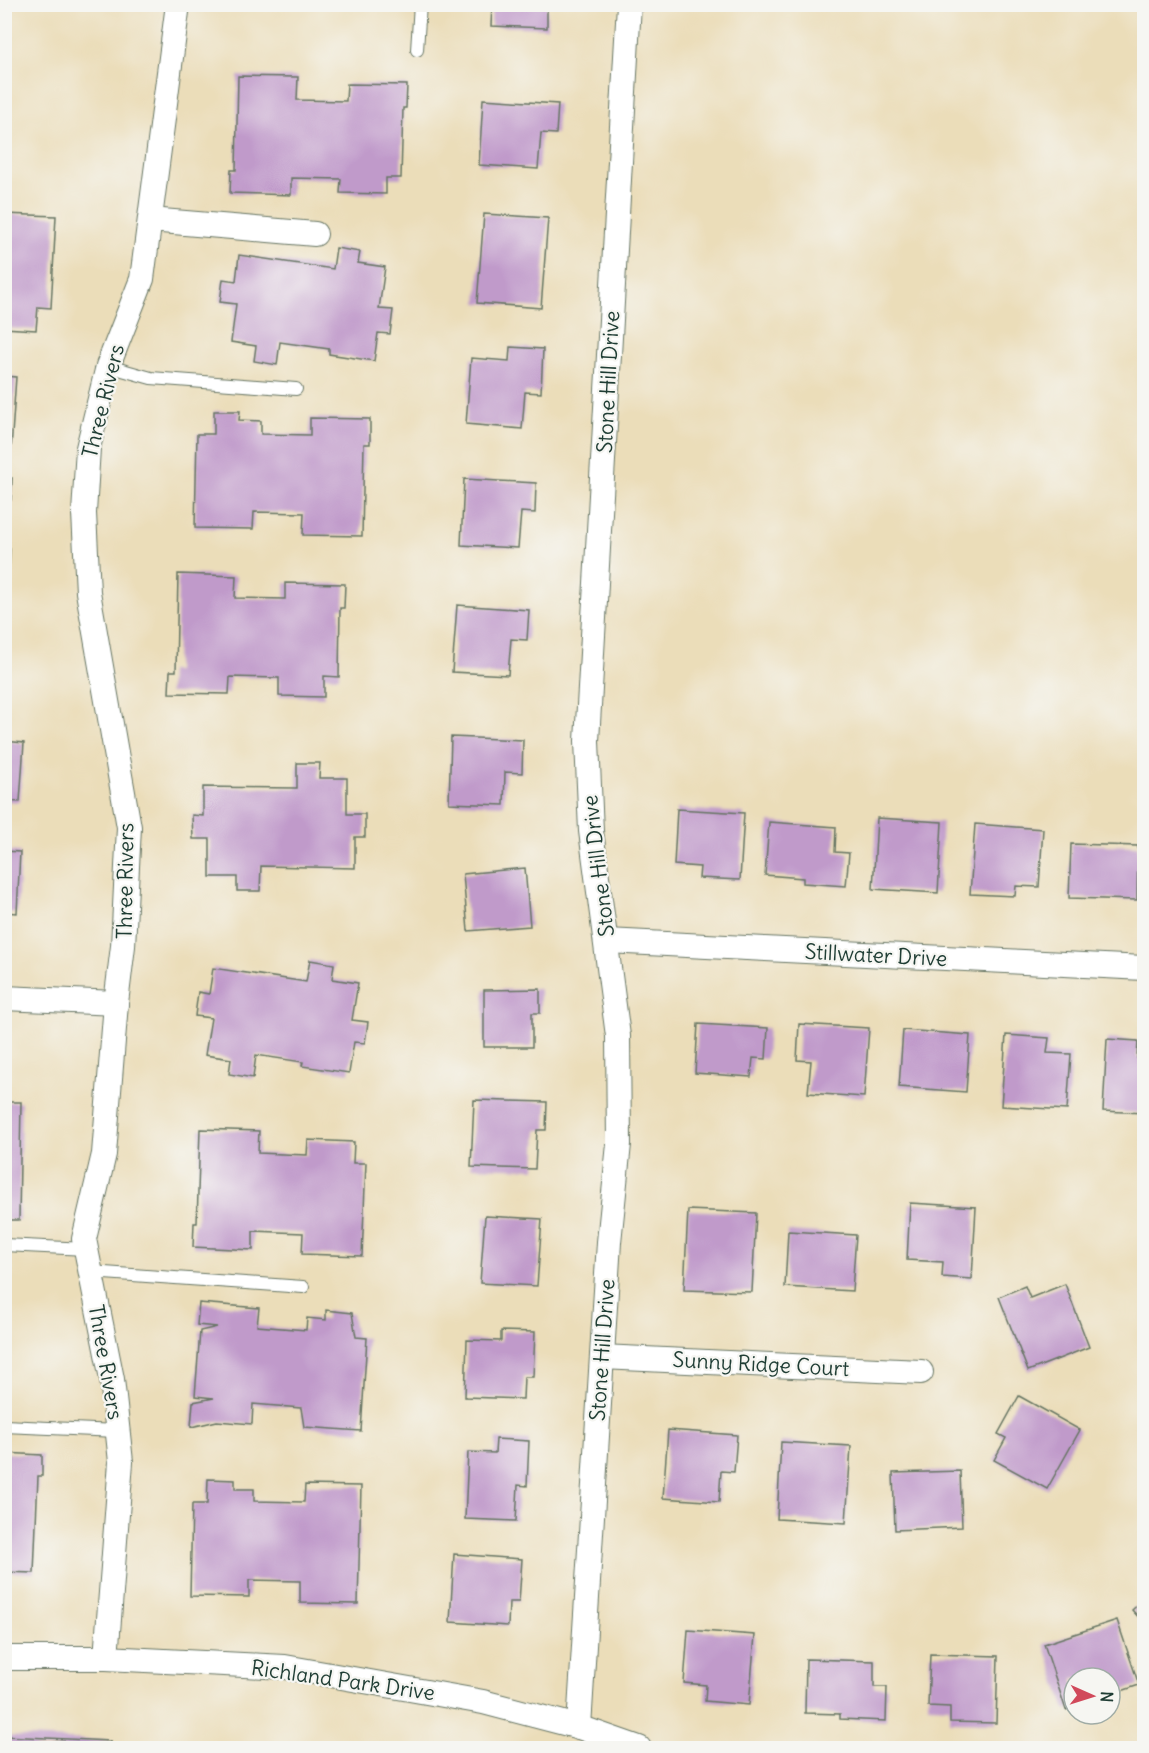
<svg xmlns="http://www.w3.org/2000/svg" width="1149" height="1753" viewBox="0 0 1149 1753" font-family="Delius,sans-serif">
<rect width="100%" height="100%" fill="#f6f6f2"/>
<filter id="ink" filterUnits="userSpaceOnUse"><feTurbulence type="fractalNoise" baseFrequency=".0167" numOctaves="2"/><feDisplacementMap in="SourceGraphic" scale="12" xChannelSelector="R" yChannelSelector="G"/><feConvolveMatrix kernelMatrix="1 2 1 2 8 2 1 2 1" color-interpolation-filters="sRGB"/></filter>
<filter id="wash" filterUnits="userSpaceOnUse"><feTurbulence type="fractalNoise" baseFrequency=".008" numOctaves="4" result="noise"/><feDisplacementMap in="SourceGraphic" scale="24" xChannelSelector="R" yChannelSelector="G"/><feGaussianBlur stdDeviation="1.35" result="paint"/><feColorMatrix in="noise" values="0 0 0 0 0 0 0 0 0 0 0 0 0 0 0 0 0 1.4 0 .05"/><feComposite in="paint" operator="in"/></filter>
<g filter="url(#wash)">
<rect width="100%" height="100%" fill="#ebddb9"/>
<g id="blocks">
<g fill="#c09aca">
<polygon points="492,4 547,4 547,28 491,26"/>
<polygon points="238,76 298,77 297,100 346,101 347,84 407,85 406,108 403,108 401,178 386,178 386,194 340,193 341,179 291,178 291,195 230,193 231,170 236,170"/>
<polygon points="483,99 558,104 556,134 541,133 538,169 479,165"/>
<polygon points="4,214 56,216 51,308 38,307 36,330 4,328"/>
<polygon points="484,214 548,218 541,308 477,303"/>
<polygon points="336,248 360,252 358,263 385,267 379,309 393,310 390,334 378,333 374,361 329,354 329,349 280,342 277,365 254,361 256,346 231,342 236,304 220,302 223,279 236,281 239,255 333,269"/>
<polygon points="510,347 543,349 541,393 525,392 522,429 466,424 471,358 509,361"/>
<polygon points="4,376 16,377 9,478 12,478 11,500 4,499"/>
<polygon points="214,411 240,411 239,420 261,421 261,434 310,435 310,418 370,419 370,444 364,444 362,536 303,535 304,513 254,512 253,529 195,528 197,434 214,434"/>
<polygon points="464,479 536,483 535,513 521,512 518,548 461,545"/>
<polygon points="4,549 10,549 9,572 4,572"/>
<polygon points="178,574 236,576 235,598 285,599 285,583 345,584 344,608 340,608 339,677 324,676 324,697 279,696 279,678 230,677 229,694 169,693 170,671 176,671"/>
<polygon points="457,605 529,610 527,640 511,639 508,675 452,672"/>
<polygon points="451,737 523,740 522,773 505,772 504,805 449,803"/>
<polygon points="4,741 24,743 20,802 4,801"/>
<polygon points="297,763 320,763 319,778 347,778 347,814 365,814 365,837 355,837 355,868 261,866 260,891 237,891 237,877 210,877 210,839 193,839 192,815 203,816 203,787 297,788"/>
<polygon points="677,809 744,813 740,880 699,878 700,867 674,865"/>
<polygon points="877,818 942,822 938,893 873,889"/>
<polygon points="769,822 836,827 835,852 849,853 846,886 803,883 803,878 765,875"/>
<polygon points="975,824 1043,829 1039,887 1016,886 1015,896 970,894"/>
<polygon points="1071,844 1138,846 1137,900 1069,898"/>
<polygon points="4,851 20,852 17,913 4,912"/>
<polygon points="525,868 530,926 468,931 463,874"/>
<polygon points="310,960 334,964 332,979 358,983 352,1020 368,1022 365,1043 354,1042 349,1073 302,1066 303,1062 256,1055 253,1078 229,1074 231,1059 205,1055 211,1018 195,1016 198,992 209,994 213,968 306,982"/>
<polygon points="540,989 540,1013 532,1013 532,1047 484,1047 484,990"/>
<polygon points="698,1024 768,1028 766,1059 753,1058 751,1077 695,1073"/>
<polygon points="799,1024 869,1028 864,1097 808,1093 811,1061 797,1060"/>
<polygon points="903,1030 970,1035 966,1092 899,1087"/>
<polygon points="1006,1035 1049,1038 1047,1053 1071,1054 1067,1110 1001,1106"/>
<polygon points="1107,1039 1138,1041 1137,1058 1144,1058 1144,1113 1103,1111"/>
<polygon points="474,1100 547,1102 546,1130 537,1130 535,1169 471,1167"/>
<polygon points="4,1102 21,1102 19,1220 4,1220"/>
<polygon points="200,1129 259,1131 258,1153 307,1155 308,1140 354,1142 353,1163 366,1163 362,1256 302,1254 303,1233 253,1231 253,1250 193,1247 194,1223 197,1223"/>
<polygon points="910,1203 976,1207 972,1279 942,1277 943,1262 907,1260"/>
<polygon points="688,1210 756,1213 752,1292 684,1290"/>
<polygon points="485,1216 542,1219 537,1286 480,1283"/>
<polygon points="788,1231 856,1235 852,1291 785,1287"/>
<polygon points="1065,1284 1089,1347 1028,1371 999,1297 1025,1286 1030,1298"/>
<polygon points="199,1303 259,1308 257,1326 306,1330 307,1318 326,1320 326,1310 352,1313 356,1337 367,1338 361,1431 304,1427 301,1408 253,1404 252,1424 217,1421 191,1427 193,1402 214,1398 195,1396 200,1331 217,1327 197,1325"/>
<polygon points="501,1331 535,1332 533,1377 524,1377 523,1399 465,1397 467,1340 501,1341"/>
<polygon points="1019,1396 1080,1430 1047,1489 994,1460 1006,1438 998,1434"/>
<polygon points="668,1430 737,1435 734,1472 721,1471 719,1502 663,1498"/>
<polygon points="496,1439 529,1441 527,1486 518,1485 516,1521 465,1519 468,1452 495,1453"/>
<polygon points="781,1442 851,1446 846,1523 777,1519"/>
<polygon points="4,1453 42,1455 42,1476 38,1476 34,1573 4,1572"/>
<polygon points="960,1471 962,1527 895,1530 893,1473"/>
<polygon points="208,1479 235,1480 235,1489 254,1489 254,1501 304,1502 305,1485 361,1486 358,1604 300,1603 300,1581 249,1580 249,1597 190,1596 192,1504 207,1504"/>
<polygon points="454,1554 522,1559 519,1602 509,1602 508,1626 450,1622"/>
<polygon points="1144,1599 1144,1623 1132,1610"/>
<polygon points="1117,1620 1139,1685 1110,1695 1110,1678 1074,1678 1074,1707 1066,1710 1044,1644"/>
<polygon points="688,1630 755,1635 749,1705 705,1701 706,1685 684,1683"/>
<polygon points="930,1654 998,1656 996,1723 950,1722 950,1707 928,1706"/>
<polygon points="806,1659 874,1661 874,1687 887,1687 886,1721 840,1719 840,1714 805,1713"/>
<polygon points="4,1736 110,1741 110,1748 4,1748"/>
</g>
</g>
</g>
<g filter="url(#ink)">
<use href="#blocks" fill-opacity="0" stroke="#667563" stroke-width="1.5"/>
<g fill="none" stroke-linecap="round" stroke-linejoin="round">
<defs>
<g id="service">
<polyline points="417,50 420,4"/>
<polyline points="108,366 151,378 296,389"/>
<polyline points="4,1245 86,1249"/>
<polyline points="90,1272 303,1287"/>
<polyline points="4,1426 117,1431"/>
</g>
<g id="minor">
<polyline points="150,220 315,234"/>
<polyline points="607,941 1144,968"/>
<polyline points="4,998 116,1003"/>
<polyline points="602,1357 921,1372"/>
<polyline points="4,1658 106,1658 285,1667 483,1702 579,1727 639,1748"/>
<polyline points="106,1658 121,1462 112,1379 84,1239 104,1154 116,1003 123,946 129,827 88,592 84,513 88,448 108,366 142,279 178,4"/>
<polyline points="579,1727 609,1242 619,1144 618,1036 591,831 587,741 629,4"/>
</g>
</defs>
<use href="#service" stroke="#667563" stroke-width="14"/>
<use href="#minor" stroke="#667563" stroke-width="26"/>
<use href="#service" stroke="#fff" stroke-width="12"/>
<use href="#minor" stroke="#fff" stroke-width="24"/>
</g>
</g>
<g text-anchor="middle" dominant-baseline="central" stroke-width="4.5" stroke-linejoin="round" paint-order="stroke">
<g font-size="21" fill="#1f3d34" stroke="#f6f6f2">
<text transform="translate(608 382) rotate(-87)">Stone Hill Drive</text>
<text transform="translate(103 401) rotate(-76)">Three Rivers</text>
<text transform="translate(598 866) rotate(-97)">Stone Hill Drive</text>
<text transform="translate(125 881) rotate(-89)">Three Rivers</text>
<text transform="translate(876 955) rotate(3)">Stillwater Drive</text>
<text transform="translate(602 1350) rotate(-86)">Stone Hill Drive</text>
<text transform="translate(106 1362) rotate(80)">Three Rivers</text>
<text transform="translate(761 1364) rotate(3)">Sunny Ridge Court</text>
<text transform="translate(343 1680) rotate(8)">Richland Park Drive</text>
</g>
</g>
<rect width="1149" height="1753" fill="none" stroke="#f6f6f2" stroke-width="24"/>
<g transform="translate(1092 1696) rotate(93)"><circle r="28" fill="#f6f6f2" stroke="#a0aca6" stroke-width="1.5"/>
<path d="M0-4.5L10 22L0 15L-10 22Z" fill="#d1495b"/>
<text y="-9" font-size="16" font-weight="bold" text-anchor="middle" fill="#1f3d34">N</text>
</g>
</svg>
